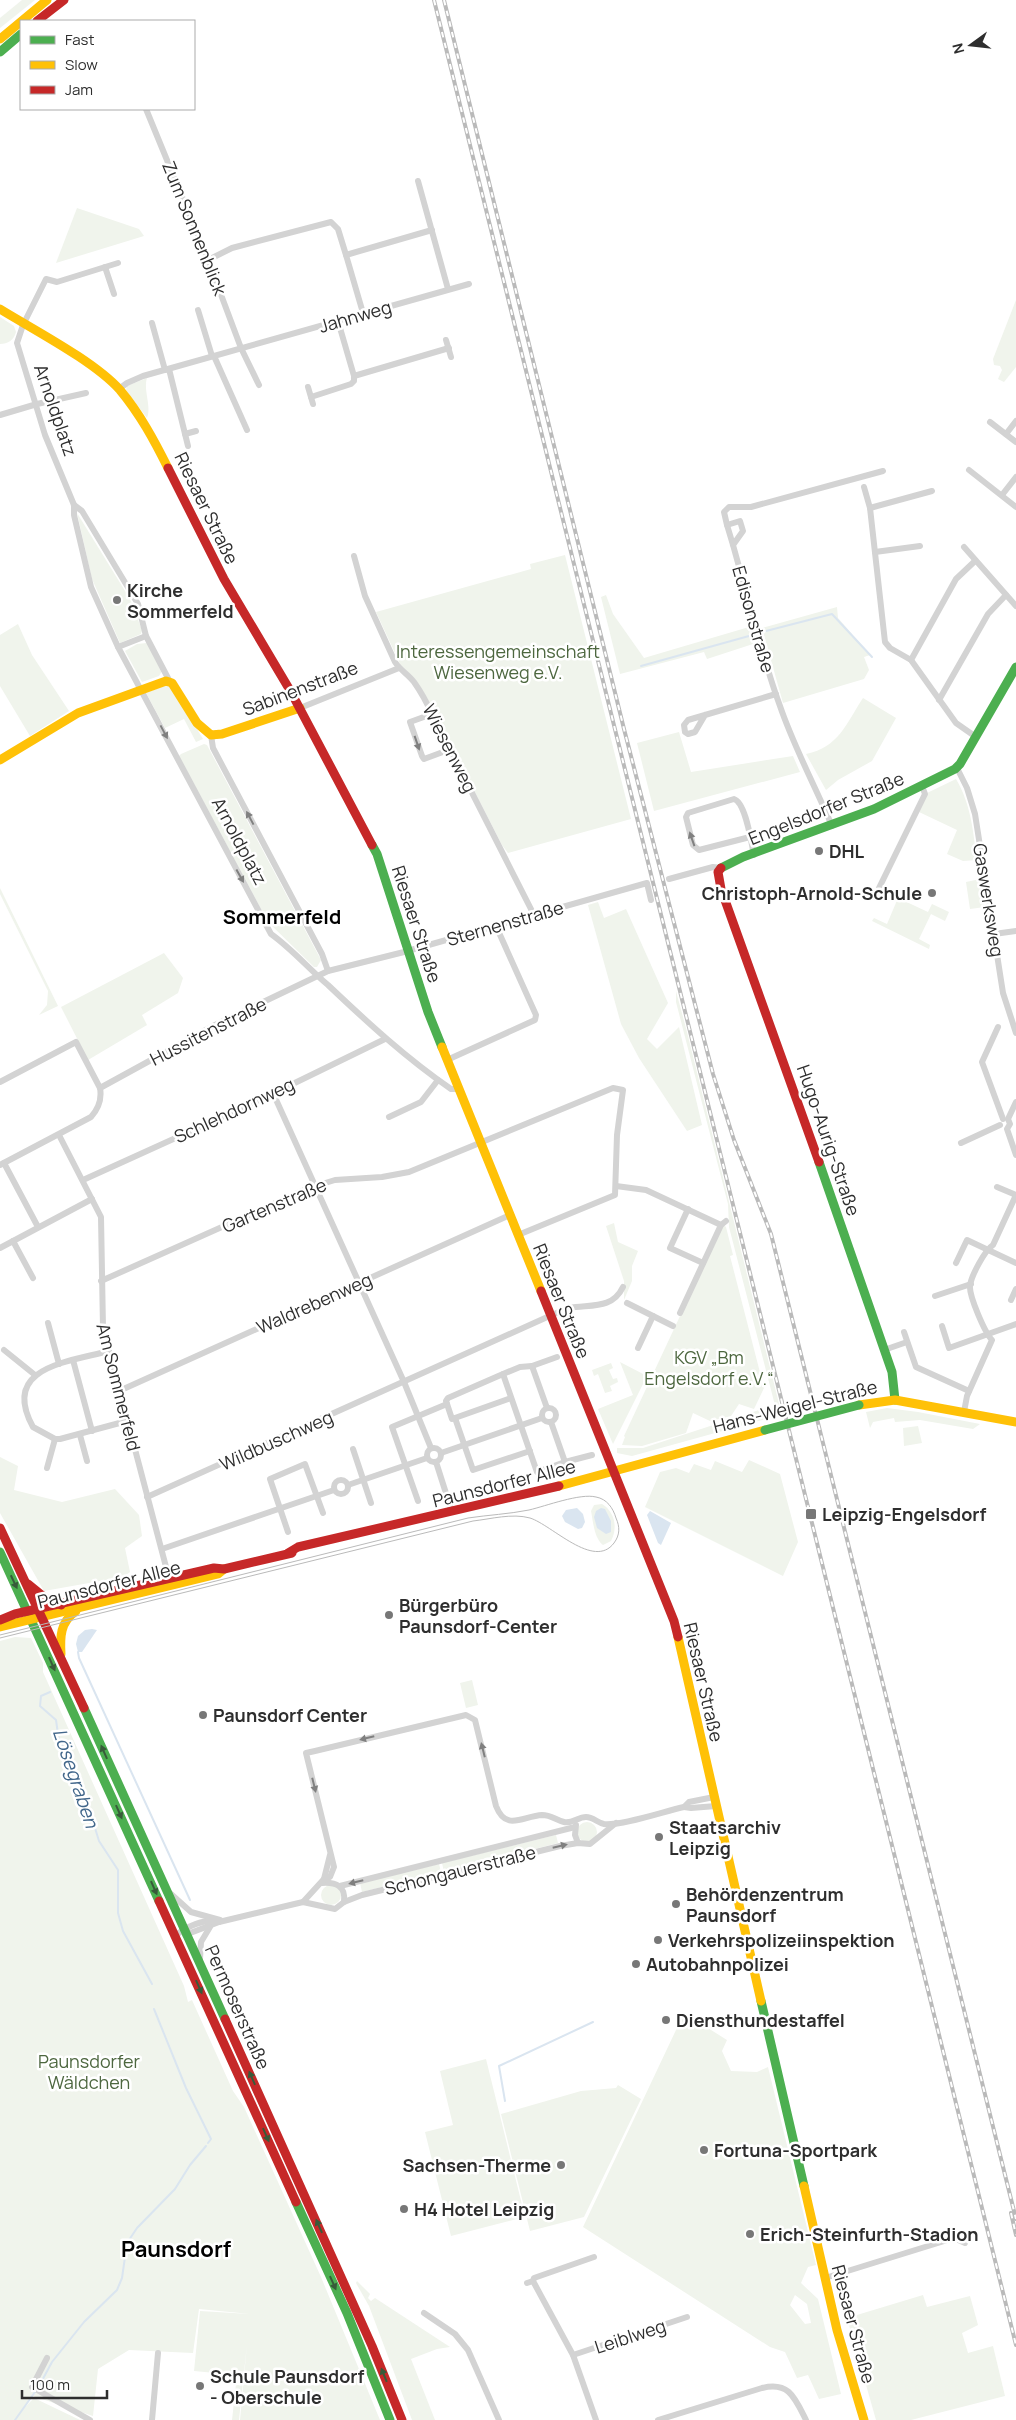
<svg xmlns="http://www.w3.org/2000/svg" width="1016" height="2420" viewBox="0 0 1016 2420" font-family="Manrope,sans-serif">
<rect width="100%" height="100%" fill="#fff"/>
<g fill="#f0f4ec" fill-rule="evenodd">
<polygon points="22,0 35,0 0,28 0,18"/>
<polygon points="77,208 139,229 144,236 56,263"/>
<polygon points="1016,300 1016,367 1004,382 998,379 1002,370 1000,366 994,365 993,359"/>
<path d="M0 317 14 326 16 332C14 340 8 344 0 344Z"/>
<path d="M147 378C143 390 152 407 147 418L126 390 127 386Z"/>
<polygon points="77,513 130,599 142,630 141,634 120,643 92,579"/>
<polygon points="565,555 631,819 508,853 502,845 427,698 416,680 400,664 376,612 531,569 530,564"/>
<polygon points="606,595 613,614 644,658 749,627 753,644 707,659 704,652 620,674 601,597"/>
<polygon points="837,607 838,618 870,655 864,657 869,670 864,679 783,703 762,628"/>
<polygon points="18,624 32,655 69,711 30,736 0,686 0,635"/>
<polygon points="147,643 162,671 159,676 142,682 125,651 137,644"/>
<polygon points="167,685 174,691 203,739 196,742 184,719 165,728 146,693"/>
<path d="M863 698 896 718 872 761 838 780 826 790 806 754C839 747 846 724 863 698Z"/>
<polygon points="679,732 691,772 793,756 800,772 654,811 637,743"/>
<polygon points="204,744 207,745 321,960 317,967 314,967 268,922 179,756 181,754"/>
<path d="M956 779C971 804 973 831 977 860L963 861 947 854 957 830 919 812 927 793Z"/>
<polygon points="980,879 985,907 970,909 966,882"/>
<polygon points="0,888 58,1006 39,1015 47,1005 48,991 0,894"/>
<polygon points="898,898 928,912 932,904 949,912 945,921 931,914 919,939 930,945 929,949 872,921 874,918 887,924"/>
<polygon points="598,902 604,918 626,909 668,1003 647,1039 657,1049 679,1027 702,1125 687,1131 639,1058 621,1024 588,905"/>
<polygon points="164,953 183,978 178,993 142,1015 147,1025 88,1060 61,1007"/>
<polygon points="676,991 687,1032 782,1416 778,1417 729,1227 728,1204 676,1002"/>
<polygon points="614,1223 618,1242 638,1251 632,1266 632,1281 624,1300 624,1281 606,1226"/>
<polygon points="723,1224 726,1227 733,1255 730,1256 764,1388 754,1409 739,1404 731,1416 710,1421 693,1413 686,1433 642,1446 622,1445 625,1437 624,1436"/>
<polygon points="620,1362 647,1376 613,1444 598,1409 633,1395"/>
<polygon points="611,1363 613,1368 609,1370 613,1379 617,1378 618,1382 610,1386 612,1391 605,1393 598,1374 594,1376 592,1370"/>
<polygon points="887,1408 918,1412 980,1424 973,1429 920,1420 895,1422 894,1418 873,1422 870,1428 866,1412"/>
<polygon points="759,1410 767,1410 769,1418 632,1456 617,1453 617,1448 643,1448"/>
<polygon points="918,1426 922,1443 904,1446 903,1428"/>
<polygon points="0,1457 18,1466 14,1490 62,1502 115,1489 139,1515 142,1536 125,1548 130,1572 123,1577 44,1591 0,1513"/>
<polygon points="749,1460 780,1474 798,1542 783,1576 645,1507 660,1472 676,1468 689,1473 694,1464 711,1470 715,1461 742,1472"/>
<path d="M602 1504C615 1512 618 1528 611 1541L603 1545C594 1538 593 1521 591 1511L594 1505Z"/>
<polygon points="15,1637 31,1638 43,1663 43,1672 184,1986 188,2002 192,2000 233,2091 244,2107 321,2277 380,2420 240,2420 247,2344 239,2420 232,2420 237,2375 194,2371 200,2311 250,2314 199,2309 193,2353 129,2350 98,2369 93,2416 33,2396 23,2409 34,2398 80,2420 0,2420 0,1641"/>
<polygon points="472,1680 478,1705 466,1708 460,1683"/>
<circle cx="587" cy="1832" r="10"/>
<polygon points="556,1835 558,1843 444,1872 442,1863"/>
<polygon points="439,1864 441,1872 362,1892 360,1883"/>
<circle cx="331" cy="1895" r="10"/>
<path d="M684 2013 727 2040 722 2051 731 2071 757 2072 768 2067 816 2265 808 2267 801 2283 818 2299 841 2394 819 2399 808 2375 797 2378 785 2352 770 2347 583 2227ZM795 2295 807 2304 811 2323 805 2324 790 2305Z"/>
<polygon points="486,2059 525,2217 451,2236 425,2132 453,2125 440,2071"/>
<polygon points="618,2085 641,2099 584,2217 530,2231 501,2114 581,2091 616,2088"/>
<polygon points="357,2281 370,2294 368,2298 371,2301 375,2298 450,2347 437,2349 411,2359 435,2420 412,2420 369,2306 356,2283"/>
<polygon points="923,2295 927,2307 970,2296 978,2325 962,2333 968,2353 993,2346 1005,2396 911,2420 876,2420 847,2318"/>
</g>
<g fill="#dae5f0">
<polygon points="577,1508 583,1514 585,1522 582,1528 578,1529 565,1522 562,1516 566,1510"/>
<polygon points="601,1508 605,1509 611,1521 611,1532 606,1534 597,1528 594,1517 596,1511"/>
<polygon points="650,1511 671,1523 661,1545 658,1543 647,1515"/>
<polygon points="92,1629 97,1630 82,1652 78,1652 76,1644 78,1636 85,1630"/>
</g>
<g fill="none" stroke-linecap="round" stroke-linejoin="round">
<g stroke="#dae5f0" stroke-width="2">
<polyline points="766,631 832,614 872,657"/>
<polyline points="641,666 749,636"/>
<polyline points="78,1652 79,1658 190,1900"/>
<polyline points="50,1692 41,1696 40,1706 56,1720 59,1741 67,1752 73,1777 81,1790 80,1803 87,1809 86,1819 95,1828 99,1841 118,1870 118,1913 123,1931 152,1984"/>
<polyline points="154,2009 186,2088 211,2139 208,2143"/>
<polyline points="505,2101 499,2066 593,2022"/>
<polyline points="38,2388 52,2362 84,2322 117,2290 122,2278 127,2243 137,2228 175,2189 190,2165 206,2146"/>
<polyline points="15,2420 35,2392"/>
</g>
<g stroke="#d3d3d3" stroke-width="6">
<polyline points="146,109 208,260 241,348 259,385"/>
<polyline points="418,181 448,289"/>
<polyline points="208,260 232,248 331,222 338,229 346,255"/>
<path d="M118 263 57 282 46 279 23 325 17 343 45 435 74 505V515L91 587 118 647 271 934C292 949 308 968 328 985 367 1022 406 1058 451 1089H459"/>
<polyline points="105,267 114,294"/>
<polyline points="198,310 212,356"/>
<polyline points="363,313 346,255 432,230"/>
<polyline points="338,321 354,376 449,348"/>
<polyline points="152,323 165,370"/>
<polyline points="446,340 451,357"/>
<polyline points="214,356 247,430"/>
<polyline points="169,369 188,446"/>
<polyline points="308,387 313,404"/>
<polyline points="119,389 127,383 143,376 469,284"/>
<polyline points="311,397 351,384 354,381 354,376"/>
<polyline points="0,415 37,404 86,393"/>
<polyline points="990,422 1016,442"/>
<polyline points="185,434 196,431"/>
<polyline points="1006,434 1016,421"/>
<polyline points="969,470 1016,507"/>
<polyline points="864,487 870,508 885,642 890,648 911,660 956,723 976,737"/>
<polyline points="1002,495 1016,477"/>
<polyline points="74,505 82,511 138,604 146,636 169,680"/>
<polyline points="870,508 932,491"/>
<polyline points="727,525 724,512 729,507 751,507 883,471"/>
<path d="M733 545 743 531 740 521 727 525 733 545C748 598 761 654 780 706 794 747 815 786 832 826"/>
<polyline points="964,547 1016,606"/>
<polyline points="875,552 920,546"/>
<path d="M354 556 365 596 395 662C400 670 408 674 414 682 421 692 427 703 432 714L534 915"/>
<polyline points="118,647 146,636"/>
<polyline points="911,660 956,579 975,561"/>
<polyline points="939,700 988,614 1006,595"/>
<polyline points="300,708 399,668"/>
<polyline points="432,714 410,722 422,756 424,759 451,749"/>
<polyline points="705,715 695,732 688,734 685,732 684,725 688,720 776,694"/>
<polyline points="211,735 213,748 322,954 328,971"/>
<polyline points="957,768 967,788 975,814 1003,993 1016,1033"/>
<path d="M750 837 699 850 693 845 686 817 688 813 734 799C746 803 751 842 754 855"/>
<polyline points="669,879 713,867 721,868"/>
<polyline points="879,888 925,794 922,786"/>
<polyline points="994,934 1016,931"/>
<polyline points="998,1027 982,1062 1003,1119"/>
<polyline points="447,1060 535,1020 536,1015 496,926"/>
<path d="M0 1082 76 1042 100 1088C102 1099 99 1108 91 1117L0 1165"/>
<polyline points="100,1088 215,1025 328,971 404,952 647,883 651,900"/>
<polyline points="273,1093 404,1382 431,1448"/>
<polyline points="1016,1102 1008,1119 1010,1124 1007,1129 1016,1155"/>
<polyline points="389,1117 421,1102 438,1080"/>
<polyline points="59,1135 101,1217 103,1328 170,1582"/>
<polyline points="961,1143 1000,1125"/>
<polyline points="4,1163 38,1227"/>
<polyline points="83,1180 266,1097 385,1039"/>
<polyline points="616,1186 646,1190 721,1225"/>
<polyline points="997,1187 1016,1195"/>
<polyline points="688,1209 670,1248 703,1263"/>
<polyline points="13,1241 33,1278"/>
<polyline points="0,1248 92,1199"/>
<polyline points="956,1263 967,1240 1016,1263"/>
<polyline points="101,1281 309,1188 335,1180 382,1177 409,1172 613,1088 623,1090 617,1135 615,1195 518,1235"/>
<polyline points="935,1296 971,1284"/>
<polyline points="1011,1300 1016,1289"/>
<polyline points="627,1303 673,1326"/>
<polyline points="680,1313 721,1225 726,1221"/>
<polyline points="48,1323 59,1364"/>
<polyline points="942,1326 949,1348 1016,1324"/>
<polyline points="904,1332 916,1367 969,1391"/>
<polyline points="638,1348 653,1316"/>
<polyline points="4,1350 35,1375"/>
<polyline points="884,1350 907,1342"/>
<path d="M109 1351C68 1362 0 1367 33 1427L55 1439H60L127 1421"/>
<polyline points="73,1360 92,1431"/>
<polyline points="532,1366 520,1367 503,1374 537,1472 565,1462"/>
<polyline points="503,1374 448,1398 446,1401 452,1419 511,1398"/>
<polyline points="119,1391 510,1215"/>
<circle cx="549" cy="1415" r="7"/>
<polyline points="547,1408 532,1366 557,1357"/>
<path d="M964 1412 967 1396 992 1340C985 1333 969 1296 970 1286 971 1276 985 1250 993 1245L1016 1195"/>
<polyline points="455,1418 473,1470 530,1451"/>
<polyline points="551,1422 565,1462 592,1455"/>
<polyline points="80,1435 87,1461"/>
<circle cx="434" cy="1455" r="7"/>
<polyline points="353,1449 371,1503"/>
<polyline points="441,1453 542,1418"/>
<polyline points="436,1462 452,1512"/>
<polyline points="47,1468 55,1439"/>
<circle cx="341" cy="1487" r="7"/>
<polyline points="348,1485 427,1458"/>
<path d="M147 1497 554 1314C559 1312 564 1310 569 1308 590 1304 612 1310 623 1287"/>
<polyline points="418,1501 392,1427 447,1404"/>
<polyline points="288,1532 270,1479 305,1464 323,1513"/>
<polyline points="162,1549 334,1490"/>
<polyline points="684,1807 691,1808 716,1806"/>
<polyline points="576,1825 575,1835 578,1843"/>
<polyline points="324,1879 330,1855"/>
<path d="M322 1883C336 1882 346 1886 344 1902"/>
<polyline points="340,1886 575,1827"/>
<polyline points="171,1894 191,1912 220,1920"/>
<path d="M303 1902 324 1879 330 1877 334 1867 306 1753 315 1751 466 1715 475 1720 496 1806C506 1832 523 1816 542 1815 551 1815 556 1820 564 1822 572 1824 578 1817 586 1817 593 1817 598 1823 604 1824 622 1826 665 1811 684 1807L689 1802 714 1797"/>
<polyline points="185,1935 219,1922"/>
<path d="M175 1936C186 1927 204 1918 219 1922L303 1902 335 1909 344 1902 362 1895 560 1846 578 1843 590 1844 616 1823"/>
<polyline points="200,1959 201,1942 210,1927"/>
<polyline points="825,2278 954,2238 965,2243"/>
<polyline points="533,2281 573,2355 596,2420"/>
<polyline points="527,2283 533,2281 534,2278 594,2257"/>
<polyline points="424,2313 455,2334 468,2350 499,2420"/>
<polyline points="573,2355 687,2317"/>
<polyline points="47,2358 32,2387 90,2420"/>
<polyline points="152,2420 158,2353"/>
<path d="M658 2420 762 2388C789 2381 795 2398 806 2420"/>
</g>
<g stroke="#4caf50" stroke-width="9">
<polyline points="0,52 21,34"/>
<polyline points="372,845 377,854 428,1012 442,1047"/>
<polyline points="721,868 743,857 874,809 955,769 960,764 1016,667"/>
<polyline points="819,1162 892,1372 895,1400"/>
<polyline points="0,1552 159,1901"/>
<polyline points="84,1708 225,2019"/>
<polyline points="761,2001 804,2186"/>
<polyline points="296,2202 347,2313 390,2420"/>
</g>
<g stroke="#ffc107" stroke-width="9">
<polyline points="0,39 47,0"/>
<path d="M0 309C34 330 94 361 120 390 140 414 154 440 168 468"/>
<polyline points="0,760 78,713 166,681 172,683 197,723 211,735 222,734 300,708"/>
<polyline points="442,1047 541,1291"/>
<polyline points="859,1405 895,1400 1016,1422"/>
<polyline points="559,1486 765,1430"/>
<polyline points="0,1627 218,1574 224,1569"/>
<polyline points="678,1637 761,2001"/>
<path d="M61 1654C60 1637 60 1622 76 1611"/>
<polyline points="804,2186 837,2330 864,2420"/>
</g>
<g stroke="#c62828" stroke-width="9">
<polyline points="37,21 64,0"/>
<polyline points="168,468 224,579 291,692 372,845"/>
<polyline points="721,868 718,872 721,889 819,1162"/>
<polyline points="541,1291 674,1621 678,1637"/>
<polyline points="0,1528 84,1708"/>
<polyline points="288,1553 298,1547 559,1486"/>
<polyline points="28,1584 44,1597 61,1605"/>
<polyline points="0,1620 15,1614 214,1568 224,1569 292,1553"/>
<polyline points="159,1901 296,2202"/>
<polyline points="225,2019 372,2346 402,2420"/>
</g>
<path stroke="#bababa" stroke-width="1" d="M0 1635 468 1518C488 1515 509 1514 529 1510 546 1506 580 1493 596 1497 607 1499 613 1508 616 1518 620 1527 620 1535 614 1543 594 1570 552 1525 530 1518 512 1513 491 1519 473 1521L0 1638"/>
<defs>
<g id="rail">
<polyline points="434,0 1016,2345"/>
<polyline points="444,0 624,729 713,1074 734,1140 771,1234 1016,2219"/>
<polyline points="1011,2213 1016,2235"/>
</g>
</defs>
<use href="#rail" stroke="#bababa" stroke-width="4"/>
<use href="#rail" stroke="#fff" stroke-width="2" stroke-dasharray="5.5" stroke-linecap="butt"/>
<polyline stroke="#4caf50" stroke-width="9" points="765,1430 859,1405"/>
</g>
<defs><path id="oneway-solid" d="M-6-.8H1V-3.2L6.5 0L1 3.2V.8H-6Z" transform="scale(1.25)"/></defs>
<g fill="#808080">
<use href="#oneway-solid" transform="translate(164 732) rotate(62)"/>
<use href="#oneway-solid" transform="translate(417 743) rotate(71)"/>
<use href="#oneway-solid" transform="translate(250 818) rotate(-118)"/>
<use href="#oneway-solid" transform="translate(692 839) rotate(-109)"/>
<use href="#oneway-solid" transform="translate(240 876) rotate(61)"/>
<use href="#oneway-solid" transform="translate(367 1738) rotate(166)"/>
<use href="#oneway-solid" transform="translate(483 1750) rotate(-104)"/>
<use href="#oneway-solid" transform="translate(314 1785) rotate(76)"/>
<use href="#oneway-solid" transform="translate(560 1846) rotate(-13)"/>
<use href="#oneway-solid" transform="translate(356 1882) rotate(166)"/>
</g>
<g fill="#385b3a">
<use href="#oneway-solid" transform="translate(14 1582) rotate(65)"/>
<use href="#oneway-solid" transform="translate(52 1664) rotate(66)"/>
<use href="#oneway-solid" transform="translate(104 1752) rotate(-114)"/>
<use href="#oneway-solid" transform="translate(119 1812) rotate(66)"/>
<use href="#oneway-solid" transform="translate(154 1888) rotate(66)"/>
<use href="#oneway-solid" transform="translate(199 1987) rotate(66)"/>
<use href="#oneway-solid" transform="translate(252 2078) rotate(-114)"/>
<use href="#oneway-solid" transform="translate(266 2135) rotate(66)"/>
<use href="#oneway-solid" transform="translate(319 2226) rotate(-114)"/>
<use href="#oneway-solid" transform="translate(333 2283) rotate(66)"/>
<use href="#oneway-solid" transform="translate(384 2375) rotate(-112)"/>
</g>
<g fill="#777" stroke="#fff" stroke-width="2">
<circle cx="117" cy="600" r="5"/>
<circle cx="819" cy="851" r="5"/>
<circle cx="932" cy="893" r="5"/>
<rect x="805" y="1508" width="12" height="12" rx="2.5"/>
<circle cx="389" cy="1615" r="5"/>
<circle cx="203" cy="1715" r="5"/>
<circle cx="659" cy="1837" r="5"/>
<circle cx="676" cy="1904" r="5"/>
<circle cx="658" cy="1940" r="5"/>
<circle cx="636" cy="1964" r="5"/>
<circle cx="666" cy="2020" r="5"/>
<circle cx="704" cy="2150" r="5"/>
<circle cx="561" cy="2165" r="5"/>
<circle cx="404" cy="2209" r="5"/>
<circle cx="750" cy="2234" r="5"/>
<circle cx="200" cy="2386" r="5"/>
</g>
<g text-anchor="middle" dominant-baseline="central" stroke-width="5" stroke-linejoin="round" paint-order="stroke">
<g font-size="18" fill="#2e2e2e" stroke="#fff">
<text transform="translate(195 228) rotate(68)">Zum Sonnenblick</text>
<text transform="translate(355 316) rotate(-16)">Jahnweg</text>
<text transform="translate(56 410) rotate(71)">Arnoldplatz</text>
<text transform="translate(207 508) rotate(64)">Riesaer Straße</text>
<text transform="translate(754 619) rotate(74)">Edisonstraße</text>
<text transform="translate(300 688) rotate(-21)">Sabinenstraße</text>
<text transform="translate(450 748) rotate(63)">Wiesenweg</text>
<text transform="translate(826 808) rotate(-22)">Engelsdorfer Straße</text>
<text transform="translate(240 841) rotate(62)">Arnoldplatz</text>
<text transform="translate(989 900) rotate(81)">Gaswerksweg</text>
<text transform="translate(505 923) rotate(-16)">Sternenstraße</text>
<text transform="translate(417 924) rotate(72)">Riesaer Straße</text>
<text transform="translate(208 1031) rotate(-27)">Hussitenstraße</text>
<text transform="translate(234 1110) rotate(-25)">Schlehdornweg</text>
<text transform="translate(829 1140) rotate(71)">Hugo-Aurig-Straße</text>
<text transform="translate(274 1205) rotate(-23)">Gartenstraße</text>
<text transform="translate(562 1301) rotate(68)">Riesaer Straße</text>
<text transform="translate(314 1303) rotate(-24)">Waldrebenweg</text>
<text transform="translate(119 1387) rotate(76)">Am Sommerfeld</text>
<text transform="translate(795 1406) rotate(-14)">Hans-Weigel-Straße</text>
<text transform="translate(276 1440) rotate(-24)">Wildbuschweg</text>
<text transform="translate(504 1483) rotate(-14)">Paunsdorfer Allee</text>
<text transform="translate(109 1584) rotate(-14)">Paunsdorfer Allee</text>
<text transform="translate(704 1682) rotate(77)">Riesaer Straße</text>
<text transform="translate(460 1870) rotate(-14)">Schongauerstraße</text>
<text transform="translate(238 2007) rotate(66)">Permoserstraße</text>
<text transform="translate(854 2324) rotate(75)">Riesaer Straße</text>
<text transform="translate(630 2336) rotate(-18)">Leiblweg</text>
</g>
<g font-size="18" font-weight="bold" fill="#2e2e2e" stroke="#fff" text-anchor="start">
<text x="127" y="590">Kirche<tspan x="127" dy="21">Sommerfeld</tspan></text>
<text x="829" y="851">DHL</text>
<text x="922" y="893" text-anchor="end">Christoph-Arnold-Schule</text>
<text x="822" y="1514">Leipzig-Engelsdorf</text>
<text x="399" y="1605">Bürgerbüro<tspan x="399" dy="21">Paunsdorf-Center</tspan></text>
<text x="213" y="1715">Paunsdorf Center</text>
<text x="669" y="1827">Staatsarchiv<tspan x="669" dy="21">Leipzig</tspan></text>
<text x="686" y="1894">Behördenzentrum<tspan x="686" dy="21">Paunsdorf</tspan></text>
<text x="668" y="1940">Verkehrspolizeiinspektion</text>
<text x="646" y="1964">Autobahnpolizei</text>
<text x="676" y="2020">Diensthundestaffel</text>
<text x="714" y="2150">Fortuna-Sportpark</text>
<text x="551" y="2165" text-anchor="end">Sachsen-Therme</text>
<text x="414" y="2209">H4 Hotel Leipzig</text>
<text x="760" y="2234">Erich-Steinfurth-Stadion</text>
<text x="210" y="2376">Schule Paunsdorf<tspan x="210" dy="21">- Oberschule</tspan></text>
</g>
<g font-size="18" fill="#4d673f" stroke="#fff">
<text x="498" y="651">Interessengemeinschaft<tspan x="498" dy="21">Wiesenweg e.V.</tspan></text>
<text x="709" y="1357">KGV „Bm<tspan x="709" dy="21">Engelsdorf e.V.“</tspan></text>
<text x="89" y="2061">Paunsdorfer<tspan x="89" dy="21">Wäldchen</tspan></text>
</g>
<g font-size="19" font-style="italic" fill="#42678b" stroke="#fff">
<text transform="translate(76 1778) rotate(71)">Lösegraben</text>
</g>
<g font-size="20" font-weight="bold" fill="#000" stroke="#fff">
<text x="282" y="916">Sommerfeld</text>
</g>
<g font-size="22" font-weight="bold" fill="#000" stroke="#fff">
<text x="176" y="2249">Paunsdorf</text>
</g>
</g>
<rect x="20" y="20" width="175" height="90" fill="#ffffff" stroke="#ababab"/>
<rect x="30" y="36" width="25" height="8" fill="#4caf50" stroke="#ababab"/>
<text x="65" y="45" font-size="15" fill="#2e2e2e">Fast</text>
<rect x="30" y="61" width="25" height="8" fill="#ffc107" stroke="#ababab"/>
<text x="65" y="70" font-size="15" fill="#2e2e2e">Slow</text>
<rect x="30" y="86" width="25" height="8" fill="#c62828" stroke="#ababab"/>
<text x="65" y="95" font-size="15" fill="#2e2e2e">Jam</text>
<g transform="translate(971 45) rotate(255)" stroke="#ffffff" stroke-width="4" paint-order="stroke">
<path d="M0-4L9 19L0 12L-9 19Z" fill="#2e2e2e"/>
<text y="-8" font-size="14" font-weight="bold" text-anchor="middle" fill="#2e2e2e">N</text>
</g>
<path d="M22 2390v8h85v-8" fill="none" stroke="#2e2e2e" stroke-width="2.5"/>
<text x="30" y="2390" font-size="15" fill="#2e2e2e" stroke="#ffffff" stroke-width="4" paint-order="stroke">100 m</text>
</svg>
